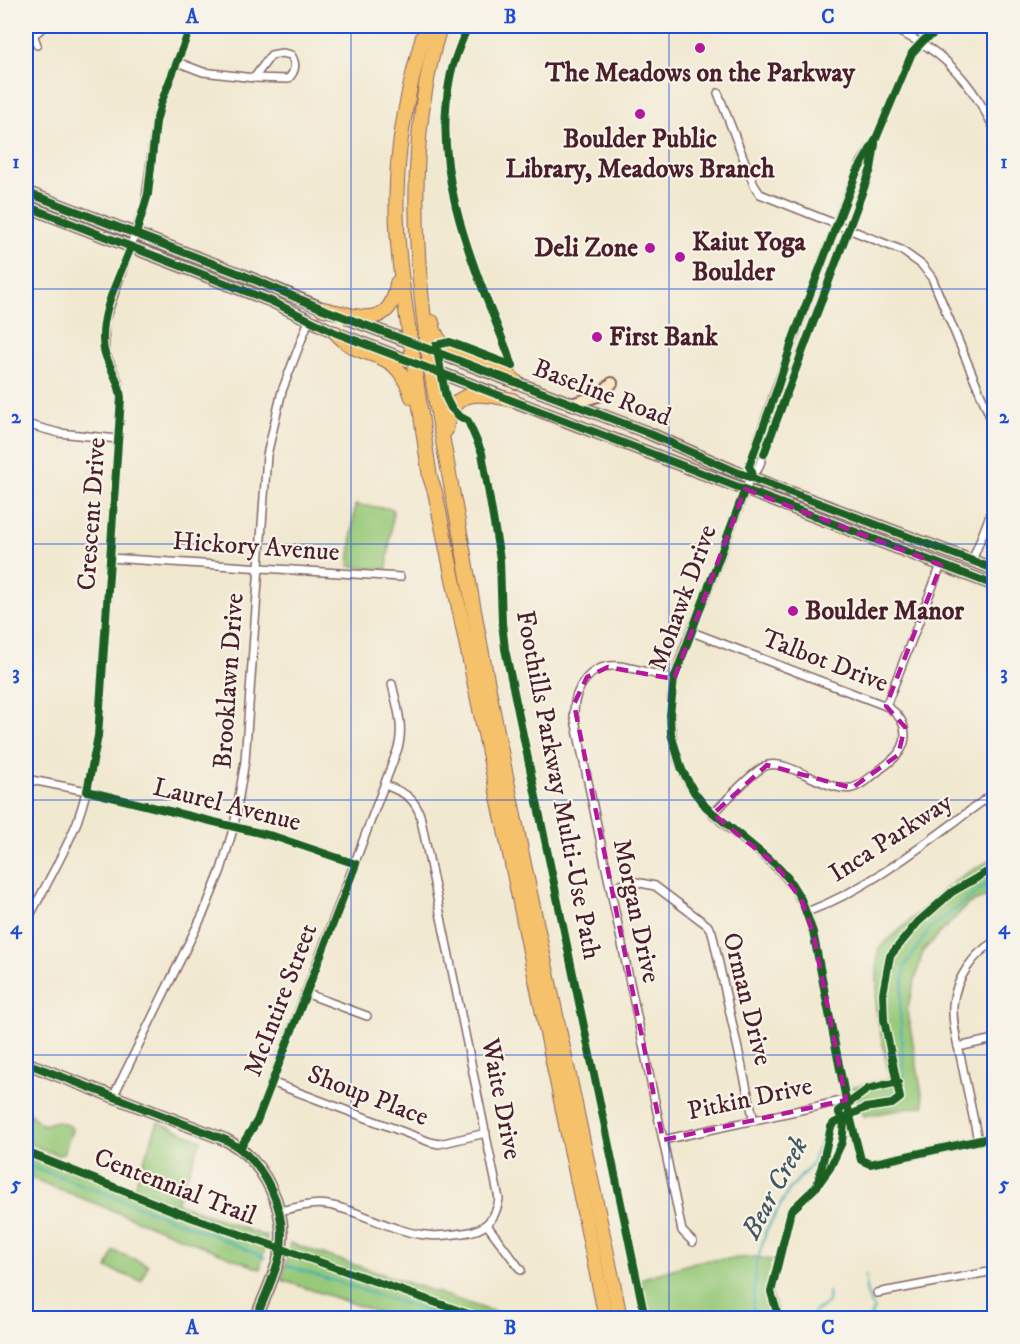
<svg xmlns="http://www.w3.org/2000/svg" width="1020" height="1344" viewBox="0 0 1020 1344" font-family="'IM FELL DW Pica',serif">
<rect width="100%" height="100%" fill="#f7f3e8"/>
<filter id="ink" filterUnits="userSpaceOnUse"><feTurbulence type="fractalNoise" baseFrequency=".0167" numOctaves="2"/><feDisplacementMap in="SourceGraphic" scale="12" xChannelSelector="R" yChannelSelector="G"/><feConvolveMatrix kernelMatrix="1 2 1 2 8 2 1 2 1" color-interpolation-filters="sRGB"/></filter>
<filter id="wash" filterUnits="userSpaceOnUse"><feTurbulence type="fractalNoise" baseFrequency=".008" numOctaves="4" result="noise"/><feDisplacementMap in="SourceGraphic" scale="24" xChannelSelector="R" yChannelSelector="G"/><feGaussianBlur stdDeviation="1.35" result="paint"/><feColorMatrix in="noise" values="0 0 0 0 0 0 0 0 0 0 0 0 0 0 0 0 0 1.4 0 .05"/><feComposite in="paint" operator="in"/></filter>
<g filter="url(#wash)">
<rect width="100%" height="100%" fill="#f1e8d0"/>
<g fill="#97c979" stroke="#707452" stroke-width="1.5">
<polygon points="355,505 393,509 387,569 349,566"/>
<polygon points="994,858 994,894 968,904 923,951 907,1010 924,1106 864,1116 852,1087 890,1080 876,1009 878,949 957,879"/>
<path d="M26 1112C35 1116 36 1122 44 1125L56 1121 70 1126 72 1130 63 1154 58 1155 26 1142Z"/>
<polygon points="158,1122 201,1140 176,1203 267,1237 260,1269 26,1176 26,1147 133,1190"/>
<polygon points="290,1243 512,1318 395,1318 282,1280"/>
<polygon points="114,1251 148,1265 141,1281 107,1268"/>
<polygon points="754,1257 779,1261 771,1292 777,1312 776,1318 648,1318 640,1279 699,1261"/>
</g>
<g fill="none" stroke-linecap="round" stroke-linejoin="round">
<g stroke="#3cadb4" stroke-width="2">
<polyline points="902,1084 904,1076 900,1008 905,966 930,928 961,905 994,878"/>
<polyline points="859,1105 883,1099 897,1092"/>
<polyline points="26,1165 62,1177 213,1235 266,1258"/>
<polyline points="288,1266 448,1318"/>
<polyline points="864,1275 866,1276 866,1290 871,1306 874,1308 870,1318"/>
<path d="M813 1313C821 1306 831 1306 828 1292"/>
<polyline points="752,1318 756,1266 766,1231 789,1190 812,1164 829,1121 837,1115"/>
</g>
</g>
</g>
<g filter="url(#ink)">
<g fill="none" stroke-linecap="round" stroke-linejoin="round">
<defs>
<g id="street">
<path d="M887 26C901 33 916 39 929 48 958 67 979 98 994 128"/>
<path d="M946 26 924 40 912 53 875 141 861 163 851 186C815 279 781 372 749 466L752 472C737 513 721 554 706 595 695 623 680 652 674 681 664 728 676 780 713 814 760 858 793 864 813 932L846 1100 861 1160 870 1164 994 1137"/>
<polyline points="33,34 37,45"/>
<polyline points="26,36 36,33 45,26"/>
<path d="M282 53 291 55C297 64 295 72 288 79L254 78 271 55Z"/>
<polyline points="177,62 203,72 254,78"/>
<polyline points="718,93 754,185 760,194 901,250 922,265 932,278 994,426"/>
<polyline points="26,424 59,433 118,439"/>
<polyline points="752,472 758,469 871,169 875,141"/>
<polyline points="110,558 400,577"/>
<polyline points="972,561 994,505"/>
<path d="M692 632 886 706C898 713 905 722 905 735 905 749 896 757 886 765 876 772 864 785 852 788 828 793 791 760 768 765 754 769 724 803 713 814"/>
<path d="M674 679C656 675 637 668 619 666 590 663 573 689 574 715L682 1231 693 1242"/>
<polyline points="886,706 941,565"/>
<polyline points="26,779 87,791 276,837 356,864"/>
<polyline points="610,887 636,882 655,886 707,925 712,932 754,1121"/>
<path d="M807 912C876 886 934 836 994 793"/>
<path d="M26 923C43 890 63 857 77 822 87 794 93 765 98 736L121 398 118 381 105 352 104 323 145 205 156 122 161 103 191 26"/>
<polyline points="305,993 367,1016"/>
<polyline points="958,1047 994,1039"/>
<polyline points="271,1082 430,1142 439,1144 486,1133"/>
<polyline points="113,1097 204,912 221,870 234,826 245,761 267,455 282,391 309,320"/>
<polyline points="663,1140 846,1100"/>
<path d="M978 1141C973 1115 967 1090 962 1064 958 1045 952 1025 953 1005 955 980 973 954 994 942"/>
<path d="M240 1148 257 1121 397 751C405 728 397 707 392 684"/>
<path d="M278 1211C296 1208 315 1201 333 1206 365 1213 393 1232 426 1235 438 1237 450 1235 463 1233 484 1231 496 1220 499 1199L420 815C414 796 402 792 385 785"/>
<polyline points="487,1225 521,1270"/>
<polyline points="877,1293 994,1271"/>
</g>
<g id="secondary">
<polyline points="26,192 243,275 329,311"/>
<polyline points="26,206 271,301 336,333 994,585"/>
<polyline points="349,319 646,432 734,471 994,569"/>
<polyline points="571,404 598,396 612,383"/>
<path d="M26 1063 226 1140C264 1160 289 1210 280 1254 275 1276 264 1298 256 1318"/>
</g>
<g id="highway">
<path d="M426 26C411 77 399 129 397 182 394 237 403 291 411 345 418 389 423 433 430 477L435 492 606 1318"/>
<path d="M440 26C388 199 433 382 464 555 496 737 535 918 574 1099 589 1172 606 1245 620 1318"/>
<path d="M323 309C357 316 391 332 397 283"/>
<path d="M432 322C438 359 476 354 502 370 507 373 512 378 516 382"/>
<path d="M336 333C365 366 394 341 412 397"/>
<path d="M446 430C451 386 480 393 513 400"/>
</g>
</defs>
<use href="#street" stroke="#846565" stroke-width="10"/>
<use href="#secondary" stroke="#846565" stroke-width="14"/>
<use href="#highway" stroke="#846565" stroke-width="16"/>
<use href="#street" stroke="#fff" stroke-width="7"/>
<use href="#secondary" stroke="#fbe6c4" stroke-width="10"/>
<use href="#highway" stroke="#f5c16b" stroke-width="14"/>
<defs>
<g id="cycleway">
<path d="M468 26C461 43 453 60 450 78 430 178 478 275 513 366"/>
<polyline points="26,192 243,275 323,309 646,432 734,471 994,569"/>
<polyline points="26,206 271,301 336,333 994,585"/>
<polyline points="136,234 148,194 156,122 161,103 191,26"/>
<path d="M131 247C119 278 98 315 104 350 108 367 120 380 121 398L98 736 87 791 276 837 356 864 257 1121 240 1148"/>
<polyline points="513,366 450,342 436,345 446,398 451,408 459,416 468,421 482,453 500,559 502,623 505,649 645,1318"/>
<polyline points="764,454 871,169 875,144"/>
<polyline points="750,477 752,472 749,466 777,389 794,336 856,174 875,141 912,53 924,40 946,26"/>
<polyline points="745,489 674,679 670,715 671,734 682,770 694,792 706,807 776,865 788,878 801,899 813,932 846,1100 861,1160 870,1164 994,1137"/>
<path d="M26 1063 226 1140C264 1160 289 1210 280 1254 275 1276 264 1298 256 1318"/>
<polyline points="26,1152 179,1213 480,1318"/>
<polyline points="817,1186 831,1127 834,1123 865,1108 892,1104 900,1098 884,1020 883,993 890,956 918,922 952,892 994,868"/>
<polyline points="776,1318 777,1312 771,1292 791,1211 817,1186 830,1168 842,1142 844,1123 838,1111 868,1089 898,1082"/>
</g>
</defs>
<use href="#cycleway" stroke="#f7f3e8" stroke-width="11"/>
<use href="#cycleway" stroke="#1b5e20" stroke-width="8"/>
</g>
</g>
<path fill="none" stroke="#b5179e" stroke-width="4.5" stroke-dasharray="12 8" stroke-linejoin="round" d="M745 489 941 565 886 706 905 727 898 755 852 788 767 765 713 814 776 865 801 899 813 932 846 1100 663 1140 574 704 587 677 608 667 674 679Z"/>
<path fill="none" stroke="#1d4ed8" stroke-width="1.5" stroke-opacity="0.55" d="M351 26V1318M669 26V1318M26 289H994M26 544H994M26 800H994M26 1055H994"/>
<g fill="#b5179e" stroke="#f7f3e8" stroke-width="2">
<circle cx="700" cy="48" r="6"/>
<circle cx="640" cy="114" r="6"/>
<circle cx="650" cy="248" r="6"/>
<circle cx="680" cy="257" r="6"/>
<circle cx="597" cy="337" r="6"/>
<circle cx="793" cy="611" r="6"/>
</g>
<g text-anchor="middle" dominant-baseline="central" stroke-width="4.5" stroke-linejoin="round" paint-order="stroke">
<g font-size="26" font-weight="bold" fill="#4a1f2b" stroke="#f7f3e8" text-anchor="start">
<text x="700" y="73" text-anchor="middle">The Meadows on the Parkway</text>
<text x="640" y="139" text-anchor="middle">Boulder Public<tspan x="640" dy="30">Library, Meadows Branch</tspan></text>
<text x="692" y="242">Kaiut Yoga<tspan x="692" dy="30">Boulder</tspan></text>
<text x="638" y="248" text-anchor="end">Deli Zone</text>
<text x="609" y="337">First Bank</text>
<text x="805" y="611">Boulder Manor</text>
</g>
<g font-size="26" fill="#4a1f2b" stroke="#f7f3e8">
<text transform="translate(602 393) rotate(21)">Baseline Road</text>
<text transform="translate(92 514) rotate(-86)">Crescent Drive</text>
<text transform="translate(256 547) rotate(4)">Hickory Avenue</text>
<text transform="translate(683 598) rotate(-70)">Mohawk Drive</text>
<text transform="translate(825 661) rotate(21)">Talbot Drive</text>
<text transform="translate(229 681) rotate(-86)">Brooklawn Drive</text>
<text transform="translate(558 785) rotate(79)">Foothills Parkway Multi-Use Path</text>
<text transform="translate(227 805) rotate(14)">Laurel Avenue</text>
<text transform="translate(891 838) rotate(-33)">Inca Parkway</text>
<text transform="translate(636 911) rotate(78)">Morgan Drive</text>
<text transform="translate(747 999) rotate(76)">Orman Drive</text>
<text transform="translate(281 1000) rotate(-69)">McIntire Street</text>
<text transform="translate(368 1096) rotate(21)">Shoup Place</text>
<text transform="translate(501 1099) rotate(79)">Waite Drive</text>
<text transform="translate(750 1099) rotate(-12)">Pitkin Drive</text>
<text transform="translate(175 1187) rotate(21)">Centennial Trail</text>
</g>
<g font-size="27" font-style="italic" fill="#445862" stroke="#f7f3e8">
<text transform="translate(775 1188) rotate(-62)">Bear Creek</text>
</g>
</g>
<rect width="1020" height="1344" fill="none" stroke="#f7f3e8" stroke-width="66"/>
<rect x="33" y="33" width="954" height="1278" fill="none" stroke="#1d4ed8" stroke-width="2"/>
<g font-size="20" text-anchor="middle" font-weight="bold" fill="#1d4ed8">
<text x="192" y="23">A</text>
<text x="510" y="23">B</text>
<text x="828" y="23">C</text>
<text x="16" y="168">1</text>
<text x="1004" y="168">1</text>
<text x="16" y="423">2</text>
<text x="1004" y="423">2</text>
<text x="16" y="679">3</text>
<text x="1004" y="679">3</text>
<text x="16" y="934">4</text>
<text x="1004" y="934">4</text>
<text x="16" y="1190">5</text>
<text x="1004" y="1190">5</text>
<text x="192" y="1334">A</text>
<text x="510" y="1334">B</text>
<text x="828" y="1334">C</text>
</g>
</svg>
